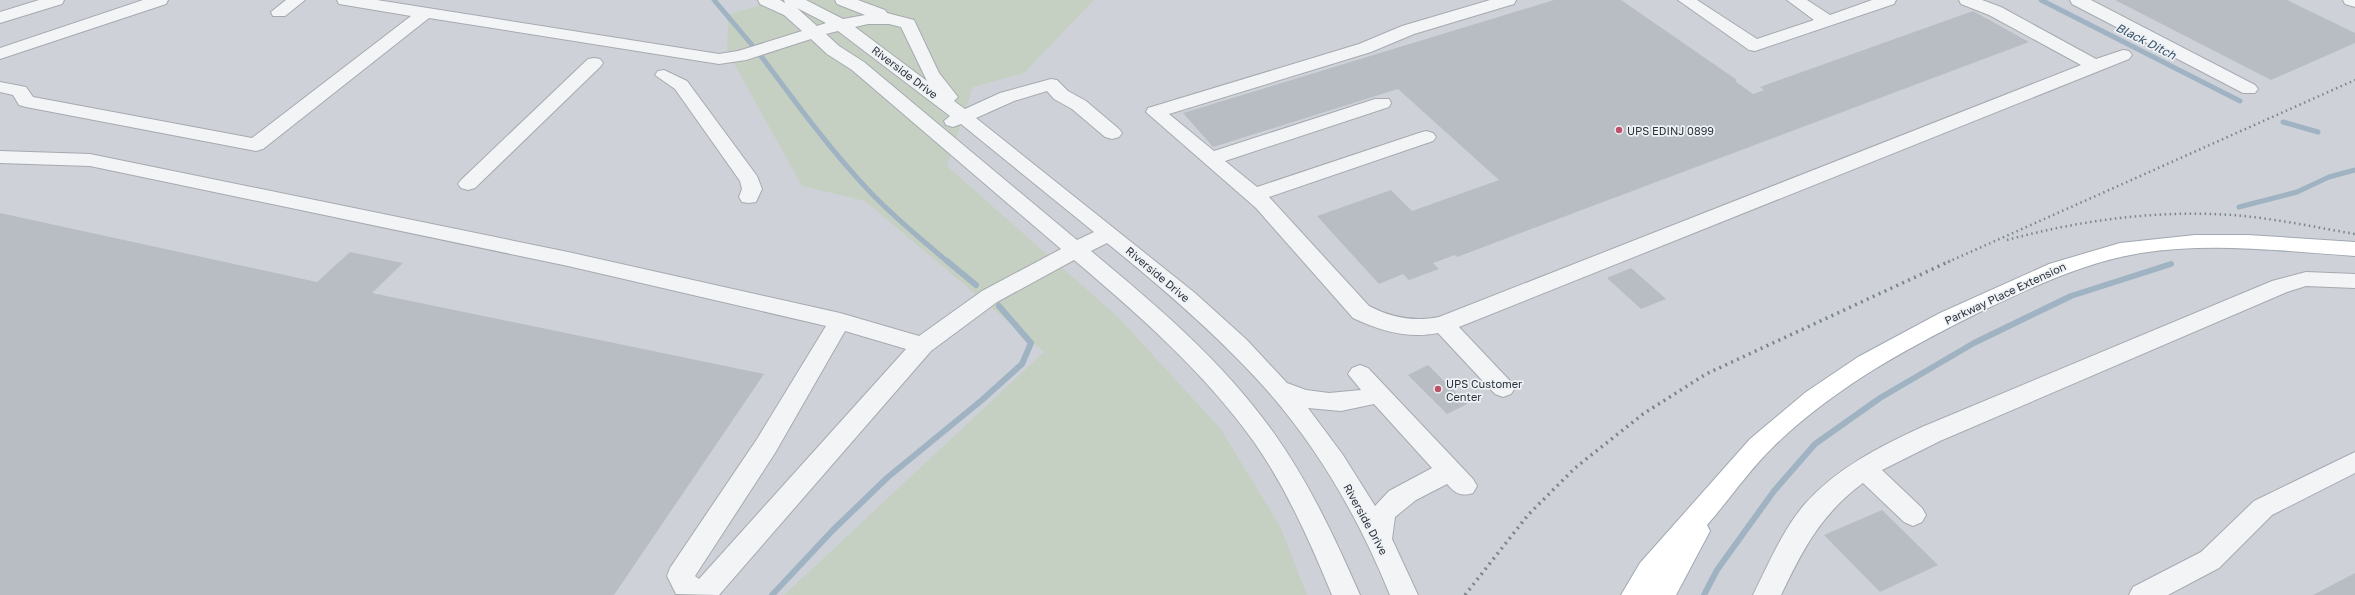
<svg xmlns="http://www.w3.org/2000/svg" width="2355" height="595" viewBox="0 0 2355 595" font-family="'Golos Text',sans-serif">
<rect width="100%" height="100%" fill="#e0e3e7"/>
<rect fill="#ced2d8" x="0" y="0" width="2355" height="595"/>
<polygon fill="#c6d0c2" points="776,0 1094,0 1024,73 973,87 947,166 1118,317 1220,428 1280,526 1307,595 784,595 1044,352 865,201 802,186 727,51 728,15"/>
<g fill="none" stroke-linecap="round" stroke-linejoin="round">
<g stroke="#9fb3c3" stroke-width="5">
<polyline points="714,0 752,45"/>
<polyline points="2041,0 2240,101"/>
<path d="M761 56C796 103 831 151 871 193 895 218 922 240 948 262"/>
<polyline points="2283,122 2318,132"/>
<polyline points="2239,207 2297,192 2329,177 2355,170"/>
</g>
<g stroke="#9fb3c3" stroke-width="6">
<polyline points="947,261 976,285"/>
<polyline points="772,595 833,530 888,477 982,400 1022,364 1031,343 999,306"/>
<polyline points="1704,595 1717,570 1774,491 1815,444 1880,398 1974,343 2071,296 2171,264"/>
</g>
</g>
<g fill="#b8bdc3">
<polygon points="1554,0 1621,0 1737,80 1735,81 1753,94 1764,90 1760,87 1973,11 2029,42 1457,257 1455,255 1433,263 1439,269 1409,280 1403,274 1379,284 1317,216 1391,190 1412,211 1499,180 1398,89 1213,147 1183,113"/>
<polygon points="2115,0 2287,0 2355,33 2355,43 2271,80"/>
<polygon points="0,213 317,282 350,252 403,263 372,293 764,374 614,595 0,595"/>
<polygon points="1631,268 1666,299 1641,309 1607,278"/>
<polygon points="1428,365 1467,404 1447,414 1408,375"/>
<polygon points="1882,510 1938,565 1880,592 1824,535"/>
<polygon points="2355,573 2355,595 2313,595"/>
</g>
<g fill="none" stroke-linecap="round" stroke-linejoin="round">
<defs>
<g id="minor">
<polygon points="39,0 64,0 62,4 0,23 0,12"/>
<polygon points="143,0 168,0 166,4 0,59 0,48"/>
<polygon points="286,0 305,0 285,16 273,16 271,12"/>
<path d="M337 0H377L719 54 738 51 802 31 784 15 760 4 758 0H780L785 3 784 0H806L843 19 865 15 837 4 835 0H858L885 10 887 13 914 20 939 73 958 97 954 101 965 109 1000 93 1051 79 1057 80 1068 91 1086 101 1119 129 1122 133 1119 137 1112 139 1105 137 1072 109 1054 99 1047 91 1014 101 976 118 1195 293 1247 340 1287 383 1306 390 1329 393 1361 390 1348 374 1352 368 1360 365 1368 368 1473 479 1477 486 1473 493C1460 497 1455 493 1447 484L1416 500 1395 517 1392 539 1418 595H1390C1358 516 1314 440 1255 377 1209 328 1159 285 1107 243L1091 251C1156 305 1221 360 1271 429 1308 480 1335 538 1360 595H1332C1310 542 1287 489 1254 442 1204 372 1139 315 1074 260L997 302 931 351 719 595 676 594 667 576 670 568 757 439 826 326 568 266 90 166 0 163V151L90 154 568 252 840 313 919 336 982 291 1061 249 852 70 827 54 811 39 746 60 719 64 429 18 263 149 256 151 26 107 19 105 13 95 0 92V82L26 87 33 97 252 138 411 16 339 4ZM797 8 826 23 817 26ZM868 24H889L901 27 927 81 855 27ZM838 31 950 116 944 121 946 125 953 127 961 124 1094 232 1077 240 864 62 839 46 826 34ZM845 331 906 349 699 579 695 576 775 453ZM1374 404 1432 468 1389 491 1375 506 1343 455 1308 408 1341 411Z"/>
<path d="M1490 0H1516L1514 4 1414 34 1371 52 1169 114 1214 151 1375 99H1389L1391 103 1389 107 1225 161 1257 187 1419 133 1426 131 1433 133 1436 137 1433 141 1269 197 1369 306C1392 318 1414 322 1439 317L2081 65 1989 15 1961 4 1959 0H1982L2001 7 2096 59 2123 50 2129 51 2132 55 2129 59 1459 327 1511 382 1515 388 1511 394 1503 397 1495 394 1438 333C1408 339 1380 331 1353 318L1256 208 1146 112 1148 108 1359 44 1402 26Z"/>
<polygon points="1678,0 1697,0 1757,39 1814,20 1787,0 1807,0 1830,15 1872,0 1896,0 1894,4 1755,51 1749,50"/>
<polygon points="2070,0 2091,0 2255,85 2258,89 2255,93 2243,93 2072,4"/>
<polygon points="2343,0 2355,0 2355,7 2345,4"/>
<polygon points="594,58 600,59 603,63 600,67 475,188 468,190 461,188 458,184 461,180 588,59"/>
<polygon points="664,70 687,81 757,176 762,189 756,202 749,203 742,202 739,197 742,189 740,181 675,89 655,75 658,71"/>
<path d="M2306 272 2355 274V288L2306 286 2287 292 1940 441 1882 470 1922 508 1926 515 1922 522 1913 526 1904 522 1863 483C1821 514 1803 549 1781 595H1753C1768 565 1782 531 1804 505 1835 469 1879 447 1922 427L2272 281Z"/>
<polygon points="2355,452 2355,473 2272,515 2219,568 2168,595 2129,595 2133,587 2201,552 2254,501"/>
</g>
<path id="major" d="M2195 235H2248L2355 242V256C2284 251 2211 242 2141 253 2086 262 2037 285 1988 308 1911 346 1836 386 1774 446 1749 470 1730 499 1707 525L1710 531 1676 595H1621L1640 563 1750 439 1806 392 1858 357 1940 313 2049 264 2120 243Z"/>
</defs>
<use href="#minor" stroke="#a6aab0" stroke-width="2"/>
<use href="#major" stroke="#a1a8b1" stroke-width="2"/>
<use href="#minor" fill="#f2f4f6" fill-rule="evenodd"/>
<use href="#major" fill="#fff" fill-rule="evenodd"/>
<g stroke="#7b848f" stroke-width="2.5" stroke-dasharray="1.5 3.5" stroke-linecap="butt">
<path d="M2007 240C2081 220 2156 210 2232 215 2273 218 2314 227 2355 234"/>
<polyline points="1948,262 2355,80"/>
</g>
<polyline stroke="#7b848f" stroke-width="3.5" stroke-dasharray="2 4.5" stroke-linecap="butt" points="1465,595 1528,515 1575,468 1643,414 1706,374 1950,261"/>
</g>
<g fill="#bd536a" stroke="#eff2f5" stroke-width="1.5">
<circle cx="1619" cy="130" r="4"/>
<circle cx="1438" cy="389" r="4"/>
</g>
<g text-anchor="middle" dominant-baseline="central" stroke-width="3.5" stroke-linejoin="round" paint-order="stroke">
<g font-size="11" fill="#2a323c" stroke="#eff2f5">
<text transform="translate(905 72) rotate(37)">Riverside Drive</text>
<text transform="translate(1158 274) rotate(40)">Riverside Drive</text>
<text transform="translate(2005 293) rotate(-25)">Parkway Place Extension</text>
<text transform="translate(1366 519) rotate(61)">Riverside Drive</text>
</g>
<g font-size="11" fill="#2a323c" stroke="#eff2f5" text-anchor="start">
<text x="1627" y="130">UPS EDINJ 0899</text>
<text x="1446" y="383">UPS Customer<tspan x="1446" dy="13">Center</tspan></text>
</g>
<g font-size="12" font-style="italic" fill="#39536b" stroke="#eff2f5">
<text transform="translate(2146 41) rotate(27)">Black Ditch</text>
</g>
</g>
</svg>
